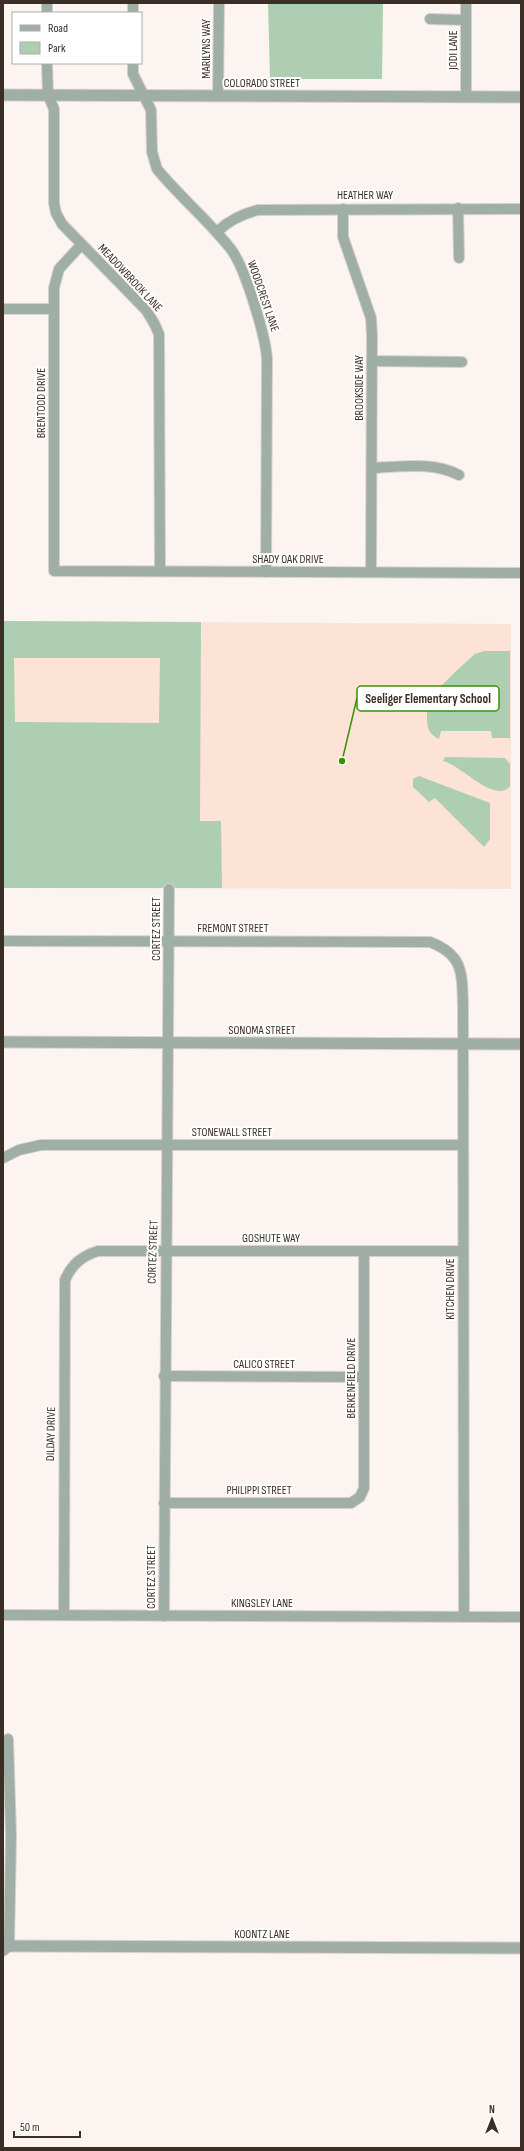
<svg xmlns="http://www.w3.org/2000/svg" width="524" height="2151" viewBox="0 0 524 2151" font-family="'Sofia Sans Condensed',sans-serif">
<rect width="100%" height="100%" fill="#fbf4f0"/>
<polygon fill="#fce3d6" points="3,621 511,624 511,889 3,888"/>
<g fill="#adceb1" fill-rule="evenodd">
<polygon points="268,3 383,3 382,79 270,79"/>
<path d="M3 621 201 622 200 821H221L222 888H3ZM14 658H160L159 723 15 722Z"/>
<path d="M484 651H510V738H492L491 731H441L439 739C430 735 427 729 427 719 427 714 427 709 428 704 432 692 464 664 475 654Z"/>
<path d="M445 757 505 758 510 764V786C495 805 460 764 443 761Z"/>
<polygon points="419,776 490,803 490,839 484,847 435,798 429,802 413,787 413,779"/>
</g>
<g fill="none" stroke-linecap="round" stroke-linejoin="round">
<defs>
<g id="minor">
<polyline points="47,3 47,13"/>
<polyline points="133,3 133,13"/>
<polyline points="466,3 466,96"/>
<polyline points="430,19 466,20"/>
<polyline points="47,63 48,95 54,109 54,203 56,213 62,224 146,310 154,323 159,334 160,571"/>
<path d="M133 63V74L151 110 152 152 157 169C180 197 208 220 230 248 245 266 265 335 267 358L266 572"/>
<polyline points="218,96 219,3"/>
<polyline points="458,208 459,258"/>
<polyline points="343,209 343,237 371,318 372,335 371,572"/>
<path d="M217 232C228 221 242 214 258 210L521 209"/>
<polyline points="81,245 59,269 54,288 54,571 521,573"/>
<polyline points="3,309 54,309"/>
<polyline points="372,361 462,362"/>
<path d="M372 468C400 467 433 461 459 475"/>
<path d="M3 941 430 942C464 955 462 974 463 1006L464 1617"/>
<polyline points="3,1158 19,1150 41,1145 463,1145"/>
<polyline points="164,1376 364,1377"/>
<polyline points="164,1503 351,1503 360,1497 364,1488 364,1251"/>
<polyline points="3,1615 521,1617"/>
<path d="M64 1615 65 1280C72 1264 82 1256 98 1251H463"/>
<path d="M164 1616C164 1374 169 1132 169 889"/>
<polyline points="3,1951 9,1946 11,1835 8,1739"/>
</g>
<g id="tertiary">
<polyline points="3,95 521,97"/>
<polyline points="3,1042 521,1044"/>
<polyline points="3,1946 521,1948"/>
</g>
</defs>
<use href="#minor" stroke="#d8d0cc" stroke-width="12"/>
<use href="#tertiary" stroke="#d8d0cc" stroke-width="13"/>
<use href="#minor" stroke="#9faea6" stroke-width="10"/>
<use href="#tertiary" stroke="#9faea6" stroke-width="11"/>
</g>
<g text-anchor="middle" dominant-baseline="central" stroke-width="4" stroke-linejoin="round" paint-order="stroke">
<g font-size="12" fill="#3b2e27" stroke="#fff">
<text transform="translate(206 49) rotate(-90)">MARILYNS WAY</text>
<text transform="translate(453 50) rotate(-90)">JODI LANE</text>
<text x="262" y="83">COLORADO STREET</text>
<text x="365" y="195">HEATHER WAY</text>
<text transform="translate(130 278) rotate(47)">MEADOWBROOK LANE</text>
<text transform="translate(263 296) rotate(71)">WOODCREST LANE</text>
<text transform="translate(359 388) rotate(-90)">BROOKSIDE WAY</text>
<text transform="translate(41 403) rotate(-90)">BRENTOOD DRIVE</text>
<text x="288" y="559">SHADY OAK DRIVE</text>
<text x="233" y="928">FREMONT STREET</text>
<text transform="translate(156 929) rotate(-90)">CORTEZ STREET</text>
<text x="262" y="1030">SONOMA STREET</text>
<text x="232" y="1132">STONEWALL STREET</text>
<text x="271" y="1238">GOSHUTE WAY</text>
<text transform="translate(153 1252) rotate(-88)">CORTEZ STREET</text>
<text transform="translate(450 1289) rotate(-90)">KITCHEN DRIVE</text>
<text x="264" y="1364">CALICO STREET</text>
<text transform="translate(351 1378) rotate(-90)">BERKENFIELD DRIVE</text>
<text transform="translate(51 1434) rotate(-89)">DILDAY DRIVE</text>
<text x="259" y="1490">PHILIPPI STREET</text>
<text transform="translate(151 1577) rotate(-90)">CORTEZ STREET</text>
<text x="262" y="1603">KINGSLEY LANE</text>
<text x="262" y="1934">KOONTZ LANE</text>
</g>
</g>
<path fill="none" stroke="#379206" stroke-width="1.5" d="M342 761L357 698"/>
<circle fill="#379206" stroke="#fff" stroke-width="1.5" cx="342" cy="761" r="4"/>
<rect fill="#fff" stroke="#379206" stroke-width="1.5" x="357" y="686" width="142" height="25" rx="4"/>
<g font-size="13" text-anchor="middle" font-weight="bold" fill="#3b2e27">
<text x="428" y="703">Seeliger Elementary School</text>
</g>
<rect width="524" height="2151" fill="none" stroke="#3b2e27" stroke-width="8"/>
<rect x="12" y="12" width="130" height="52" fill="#ffffff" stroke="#b1aba9"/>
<rect x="20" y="25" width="20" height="6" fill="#9faea6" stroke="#b1aba9"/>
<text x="48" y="32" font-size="12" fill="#3b2e27">Road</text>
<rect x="20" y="42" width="20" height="12" fill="#adceb1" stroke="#b1aba9"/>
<text x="48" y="52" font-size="12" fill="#3b2e27">Park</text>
<g transform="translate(492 2119)" stroke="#ffffff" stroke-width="3" paint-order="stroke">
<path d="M0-3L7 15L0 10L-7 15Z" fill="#3b2e27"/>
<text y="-6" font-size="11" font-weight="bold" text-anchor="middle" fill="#3b2e27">N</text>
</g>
<path d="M14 2131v6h66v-6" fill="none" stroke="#3b2e27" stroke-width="2"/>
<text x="20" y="2131" font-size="12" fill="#3b2e27" stroke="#ffffff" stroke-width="3" paint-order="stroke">50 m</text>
</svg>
